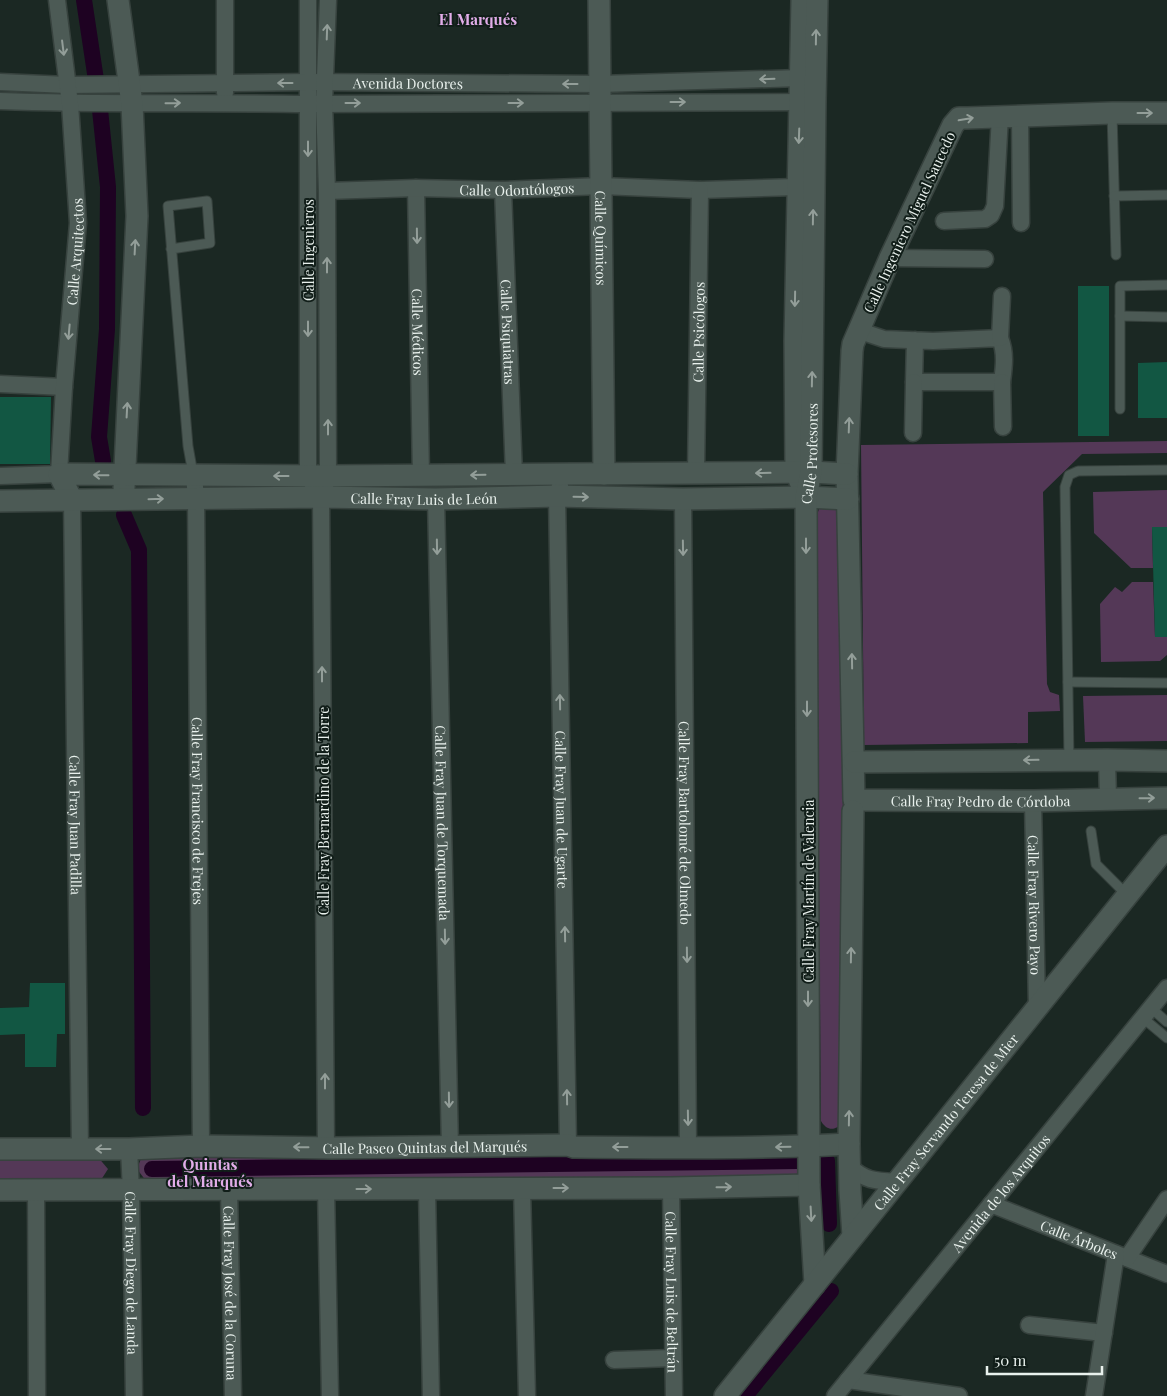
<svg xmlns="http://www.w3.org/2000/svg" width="1167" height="1396" viewBox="0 0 1167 1396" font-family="'Playfair Display',serif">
<rect width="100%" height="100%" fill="#1b2823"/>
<g fill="#543857">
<polygon points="1167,441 1167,453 1082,454 1043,492 1047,684 1050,692 1059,695 1060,711 1028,712 1028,743 864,745 861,445"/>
<polygon points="1167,490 1167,527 1152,528 1153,568 1131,568 1094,533 1093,492"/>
<path d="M831 504 837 509 841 517 845 1120C837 1130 828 1133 821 1121L816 518 819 509Z"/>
<polygon points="1132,582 1153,582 1155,637 1167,637 1167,655 1160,661 1101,662 1100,604 1115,587 1122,592"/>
<polygon points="1167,695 1167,741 1085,742 1083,696"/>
<polygon points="796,1150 805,1171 795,1177 146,1181 137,1169 142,1156"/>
<polygon points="0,1156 97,1156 108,1169 99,1183 0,1183"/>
</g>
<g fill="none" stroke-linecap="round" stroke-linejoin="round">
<g stroke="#1e0222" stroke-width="16">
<polyline points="84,0 99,100 108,187 107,329 99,437 103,461"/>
<polyline points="124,515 139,550 143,1108"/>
<polyline points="827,1161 829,1224"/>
<polyline points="152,1169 797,1161"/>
<polyline points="745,1396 831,1291"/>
</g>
</g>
<g fill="#125743">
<rect x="1078" y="286" width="31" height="150"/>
<polygon points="1167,362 1167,418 1138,418 1138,363"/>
<polygon points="0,397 51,397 50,464 0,464"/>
<polygon points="1152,527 1167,527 1167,637 1155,637"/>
<polygon points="30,983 65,983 65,1034 57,1034 56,1067 25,1067 25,1034 0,1035 0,1008 29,1007"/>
</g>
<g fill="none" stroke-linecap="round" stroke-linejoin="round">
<defs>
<g id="service">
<polyline points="1112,113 1116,255"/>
<polyline points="1114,196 1167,195"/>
<polyline points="171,249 210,243 207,201 168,206 188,446 193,474"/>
<polyline points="1120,316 1167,317"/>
<polyline points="1120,409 1120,286 1167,285"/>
<polyline points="1068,682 1167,683"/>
<polyline points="1069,760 1065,487 1069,475 1078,471 1167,470"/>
<polyline points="1091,831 1096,864 1127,895"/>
<polyline points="1151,1008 1167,1022"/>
<polyline points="1143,1018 1167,1038"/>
</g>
<g id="minor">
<polyline points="308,0 308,476 314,486"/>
<path id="s1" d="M0 82 67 85 308 82 600 84 800 78 811 79"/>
<polyline points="225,93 225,0"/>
<path d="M0 101C102 105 205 102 307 104L810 102"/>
<polyline points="1020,116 1021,223"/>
<path id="s2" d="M416 188 421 476"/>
<path id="s3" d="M503 190 514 475"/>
<path id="s4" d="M327 191 416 188 503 190 601 186 700 190 797 187"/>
<polyline points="944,221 985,219 991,215 995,206 1000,116"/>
<polyline points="890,258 985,259"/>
<path d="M860 331 884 339 933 341 1000 338C1006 353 1004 367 1002 382H914L915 340"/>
<polyline points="1000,338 1002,296"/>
<polyline points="1002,382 1003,427"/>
<polyline points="0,384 64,387"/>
<polyline points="913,433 914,382"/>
<path id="s5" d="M696 474 700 190"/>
<path id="s6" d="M0 476 59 474 64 387 78 223 70 104 57 0"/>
<path id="s7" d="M194 476 196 498 201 1146"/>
<path id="s8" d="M560 486 557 496 568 1145"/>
<path id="s9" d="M436 499 450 1148"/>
<path id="s10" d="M683 499 688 1148"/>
<path id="s11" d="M72 500 80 1149"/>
<polyline points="1107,760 1108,798"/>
<path id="s12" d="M1033 801 1037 1008"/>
<polyline points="326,1147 321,497 328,476 327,191 324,103 328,0"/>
<path id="s13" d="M129 1149 131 1191 134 1396"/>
<path d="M849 1166C865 1181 876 1181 897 1182"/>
<polyline points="326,1188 330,1396"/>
<polyline points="522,1188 527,1396"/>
<path id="s14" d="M671 1188 674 1396"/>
<path id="s15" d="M229 1189 233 1396"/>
<polyline points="427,1189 431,1396"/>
<polyline points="36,1190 37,1396"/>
<path id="s16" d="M991 1204 1167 1274"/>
<polyline points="1127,1258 1167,1199"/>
<polyline points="1029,1325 1104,1333"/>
<polyline points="614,1360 673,1358"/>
<polyline points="848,1380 959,1396"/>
<path id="s17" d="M835 1396 1167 988"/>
<polyline points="1094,1396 1116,1254"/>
</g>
<g id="tertiary">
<polyline points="118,0 132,104 137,216 124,488"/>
<path id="s18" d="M599 0 604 474"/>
<path id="s19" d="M1167 113H1112L967 118H959L953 125 890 258 853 344 852 351 847 474 854 800 1033 801 1167 798"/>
<polyline points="801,484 796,472 795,341 802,0"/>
<polyline points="72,500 59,474 328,476 811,472 847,474"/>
<path id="s20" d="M0 501 321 497 436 499 557 496 683 499 806 497 848 499"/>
<polyline points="854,762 1107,760 1167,761"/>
<path id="s21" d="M0 1149H129L201 1146 332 1148 568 1145 574 1147C666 1148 757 1149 849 1144"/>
<polyline points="0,1190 671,1188 809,1185"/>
<polyline points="853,1236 850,1190 849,1144 853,811"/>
<path id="s22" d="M815 1284 809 1185 806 497 811 472 815 102 817 0"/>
<path id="s23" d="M725 1396 1167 846"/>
</g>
</defs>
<use href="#service" stroke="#37423e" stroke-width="11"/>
<use href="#minor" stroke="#37423e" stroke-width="19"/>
<use href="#tertiary" stroke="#37423e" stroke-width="24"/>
<use href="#service" stroke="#4c5a55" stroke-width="9"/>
<use href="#minor" stroke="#4c5a55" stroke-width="16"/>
<use href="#tertiary" stroke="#4c5a55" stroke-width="21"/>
</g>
<defs><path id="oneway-shaft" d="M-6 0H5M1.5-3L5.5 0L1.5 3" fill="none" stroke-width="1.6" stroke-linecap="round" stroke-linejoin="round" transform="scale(1.25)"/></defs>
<g stroke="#939e99">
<use href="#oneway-shaft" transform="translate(327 32) rotate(-88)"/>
<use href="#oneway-shaft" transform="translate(816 37) rotate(-89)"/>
<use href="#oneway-shaft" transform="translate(63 48) rotate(83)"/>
<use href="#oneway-shaft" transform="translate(767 79) rotate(178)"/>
<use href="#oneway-shaft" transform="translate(285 83) rotate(180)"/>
<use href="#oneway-shaft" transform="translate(570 84) rotate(-180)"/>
<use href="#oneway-shaft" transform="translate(678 102)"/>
<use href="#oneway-shaft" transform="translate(173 103) rotate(-1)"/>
<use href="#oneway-shaft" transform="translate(353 103)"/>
<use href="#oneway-shaft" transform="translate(516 103)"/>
<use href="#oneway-shaft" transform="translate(1145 113)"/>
<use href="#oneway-shaft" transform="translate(966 119) rotate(-10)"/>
<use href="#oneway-shaft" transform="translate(799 136) rotate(92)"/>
<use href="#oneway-shaft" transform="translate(308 149) rotate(90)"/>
<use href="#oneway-shaft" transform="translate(813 217) rotate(-89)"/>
<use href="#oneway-shaft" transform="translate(417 236) rotate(89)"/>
<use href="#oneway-shaft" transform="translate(135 247) rotate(-87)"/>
<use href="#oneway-shaft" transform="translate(327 265) rotate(-90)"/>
<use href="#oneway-shaft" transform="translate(795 299) rotate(91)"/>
<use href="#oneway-shaft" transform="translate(308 329) rotate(90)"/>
<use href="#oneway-shaft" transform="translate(69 332) rotate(95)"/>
<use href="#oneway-shaft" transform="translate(812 379) rotate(-89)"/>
<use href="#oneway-shaft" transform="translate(127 410) rotate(-87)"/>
<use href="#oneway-shaft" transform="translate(849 425) rotate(-88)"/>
<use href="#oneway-shaft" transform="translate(328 427) rotate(-90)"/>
<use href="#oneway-shaft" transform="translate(763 473) rotate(179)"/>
<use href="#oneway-shaft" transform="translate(101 475) rotate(-179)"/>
<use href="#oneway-shaft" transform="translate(478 475) rotate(179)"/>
<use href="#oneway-shaft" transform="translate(281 476) rotate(180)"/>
<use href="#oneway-shaft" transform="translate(581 497) rotate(1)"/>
<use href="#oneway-shaft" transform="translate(156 499) rotate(-2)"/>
<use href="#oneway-shaft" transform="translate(806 546) rotate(90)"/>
<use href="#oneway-shaft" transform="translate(437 547) rotate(89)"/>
<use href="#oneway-shaft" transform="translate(683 548) rotate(89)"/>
<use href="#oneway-shaft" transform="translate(852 661) rotate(-91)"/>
<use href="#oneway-shaft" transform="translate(322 674) rotate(-90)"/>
<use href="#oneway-shaft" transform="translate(560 702) rotate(-91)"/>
<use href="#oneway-shaft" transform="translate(807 709) rotate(90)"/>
<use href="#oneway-shaft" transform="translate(1031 760) rotate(179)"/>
<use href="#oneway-shaft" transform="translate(1147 798) rotate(-1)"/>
<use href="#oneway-shaft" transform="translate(565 934) rotate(-91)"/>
<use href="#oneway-shaft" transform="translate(445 937) rotate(89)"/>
<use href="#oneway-shaft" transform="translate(687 955) rotate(89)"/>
<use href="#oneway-shaft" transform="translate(851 955) rotate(-89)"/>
<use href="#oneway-shaft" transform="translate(808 999) rotate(90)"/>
<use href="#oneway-shaft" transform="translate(325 1081) rotate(-90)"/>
<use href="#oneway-shaft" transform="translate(567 1097) rotate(-91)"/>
<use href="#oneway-shaft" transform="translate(449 1100) rotate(89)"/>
<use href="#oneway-shaft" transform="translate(688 1118) rotate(89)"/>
<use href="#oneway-shaft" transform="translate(849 1118) rotate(-89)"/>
<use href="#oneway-shaft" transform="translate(301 1147) rotate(-179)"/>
<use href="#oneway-shaft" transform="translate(620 1147) rotate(-180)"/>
<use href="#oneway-shaft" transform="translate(783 1147) rotate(179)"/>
<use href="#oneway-shaft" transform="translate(103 1149) rotate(180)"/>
<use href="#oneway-shaft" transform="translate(724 1187) rotate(-1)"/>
<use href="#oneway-shaft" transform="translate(561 1188)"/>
<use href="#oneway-shaft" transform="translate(364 1189)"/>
<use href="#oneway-shaft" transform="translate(811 1214) rotate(87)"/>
</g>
<g text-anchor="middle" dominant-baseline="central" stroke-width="4" stroke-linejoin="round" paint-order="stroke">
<g font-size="14" fill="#e9f1ed" stroke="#111e19">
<text stroke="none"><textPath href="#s1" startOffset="408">Avenida Doctores</textPath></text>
<text stroke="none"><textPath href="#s4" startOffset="190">Calle Odontólogos</textPath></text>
<text transform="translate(909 222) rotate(-65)">Calle Ingeniero Miguel Saucedo</text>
<text stroke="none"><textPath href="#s18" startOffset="238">Calle Químicos</textPath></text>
<text transform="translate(308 250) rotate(-90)">Calle Ingenieros</text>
<text stroke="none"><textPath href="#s6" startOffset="282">Calle Arquitectos</textPath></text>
<text stroke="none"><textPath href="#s2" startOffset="144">Calle Médicos</textPath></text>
<text stroke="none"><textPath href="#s3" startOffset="142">Calle Psiquiatras</textPath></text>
<text stroke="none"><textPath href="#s5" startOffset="142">Calle Psicólogos</textPath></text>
<text stroke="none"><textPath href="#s22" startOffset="831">Calle Profesores</textPath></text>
<text stroke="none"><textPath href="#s20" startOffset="424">Calle Fray Luis de León</textPath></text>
<text stroke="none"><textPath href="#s19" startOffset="1041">Calle Fray Pedro de Córdoba</textPath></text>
<text stroke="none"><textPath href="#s8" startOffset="324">Calle Fray Juan de Ugarte</textPath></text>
<text stroke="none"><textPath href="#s7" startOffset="335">Calle Fray Francisco de Frejes</textPath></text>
<text transform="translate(323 811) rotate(-90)">Calle Fray Bernardino de la Torre</text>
<text stroke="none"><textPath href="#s9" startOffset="324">Calle Fray Juan de Torquemada</textPath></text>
<text stroke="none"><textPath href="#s10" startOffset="324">Calle Fray Bartolomé de Olmedo</textPath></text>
<text stroke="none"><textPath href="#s11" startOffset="325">Calle Fray Juan Padilla</textPath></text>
<text transform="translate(808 891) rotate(-90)">Calle Fray Martín de Valencia</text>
<text stroke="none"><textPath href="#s12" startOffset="104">Calle Fray Rivero Payo</textPath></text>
<text stroke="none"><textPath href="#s23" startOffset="352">Calle Fray Servando Teresa de Mier</textPath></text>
<text stroke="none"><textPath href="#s21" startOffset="425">Calle Paseo Quintas del Marqués</textPath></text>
<text stroke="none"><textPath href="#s17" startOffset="262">Avenida de los Arquitos</textPath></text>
<text stroke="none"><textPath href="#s16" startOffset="95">Calle Árboles</textPath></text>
<text stroke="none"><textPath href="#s13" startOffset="124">Calle Fray Diego de Landa</textPath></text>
<text stroke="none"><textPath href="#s14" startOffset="104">Calle Fray Luis de Beltrán</textPath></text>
<text stroke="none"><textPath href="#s15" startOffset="104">Calle Fray José de la Coruna</textPath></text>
</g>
<g font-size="15" font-weight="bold" fill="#e2ade9" stroke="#111e19">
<text x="478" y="19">El Marqués</text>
<text x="210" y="1164">Quintas<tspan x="210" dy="17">del Marqués</tspan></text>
</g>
</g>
<path d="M987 1366v8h115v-8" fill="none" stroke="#e9f1ed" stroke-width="2.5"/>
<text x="994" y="1366" font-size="15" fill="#e9f1ed" stroke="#111e19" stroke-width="4" paint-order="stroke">50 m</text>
</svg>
